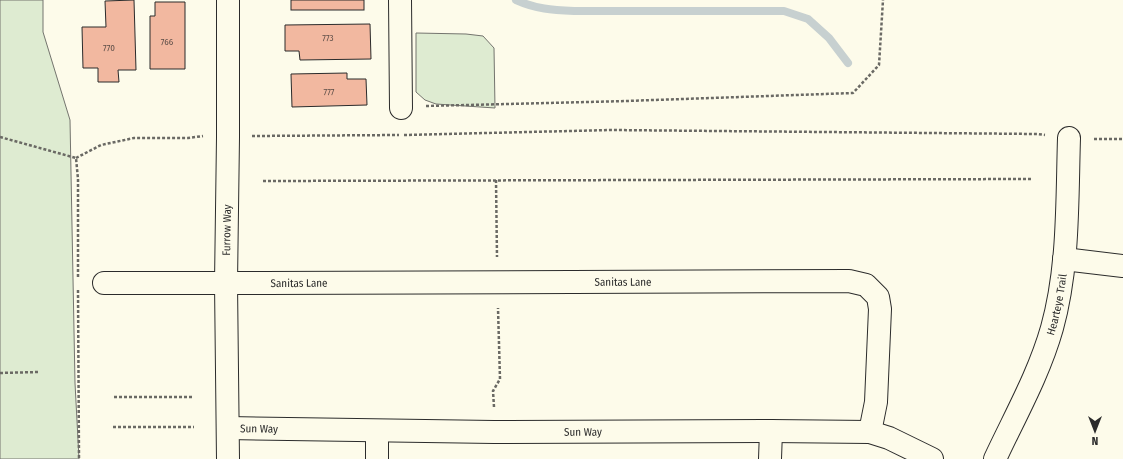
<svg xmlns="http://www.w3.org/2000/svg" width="1123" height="459" viewBox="0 0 1123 459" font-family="'Fira Sans Condensed',sans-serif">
<rect width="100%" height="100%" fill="#fdfbea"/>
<g fill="#deebd1" stroke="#74746e">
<polygon points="0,0 43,0 43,32 70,120 75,383 79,459 0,459"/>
<polygon points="416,33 466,34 483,36 494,48 495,108 436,104 425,100 416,92"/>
</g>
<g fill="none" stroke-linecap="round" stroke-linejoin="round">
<path stroke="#c7d0d0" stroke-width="8" d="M516 0C536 9 552 10 574 11H784L808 19 829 38 848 63"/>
</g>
<g fill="#f2b8a0" stroke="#2b2b2b">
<polygon points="134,0 136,70 118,70 119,82 98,82 98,68 83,68 82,27 106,27 105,1"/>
<rect x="291" y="0" width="73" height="10"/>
<polygon points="155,2 185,2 185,69 150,69 150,16 155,16"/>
<polygon points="370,24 371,59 300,60 299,51 285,51 285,25"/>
<polygon points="347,73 347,79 366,79 367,105 292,107 291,74"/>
</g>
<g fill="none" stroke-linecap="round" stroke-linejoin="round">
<defs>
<g id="minor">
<polyline points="228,0 228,137 226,283 228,459"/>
<polyline points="400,0 401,108"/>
<polyline points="1064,259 1123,266"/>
<path id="s1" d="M104 283H264L849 281 866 285 878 297 880 309 876 402 870 432"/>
<path id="s2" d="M228 428 494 432 771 431 870 432 889 438 932 459"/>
<polyline points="377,431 377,459"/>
<polyline points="770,459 771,431"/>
<path id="s3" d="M995 459C1015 416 1039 374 1052 328 1069 267 1067 201 1069 138"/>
</g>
</defs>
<use href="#minor" stroke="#2b2b2b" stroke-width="24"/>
<g stroke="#6a6964" stroke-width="2.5" stroke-dasharray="3 2" stroke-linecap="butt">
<polyline points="426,106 626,101 853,93 879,65 883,0"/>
<polyline points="404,135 611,130 1037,134 1045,135"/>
<polyline points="252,136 399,135"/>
<polyline points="0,137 76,158 78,179 78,277"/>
<polyline points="1094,139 1123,139"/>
<polyline points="76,158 101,145 134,138 188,138 203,136"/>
<polyline points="496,180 497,257"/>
<polyline points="263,181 1033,179"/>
<polyline points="78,290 79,459"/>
<polyline points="0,373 39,372"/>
<polyline points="114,397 194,397"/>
<polyline points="494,407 493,391 500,379 498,308"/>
<polyline points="113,427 194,427"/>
</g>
<use href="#minor" stroke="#fdfbea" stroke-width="22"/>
</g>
<g text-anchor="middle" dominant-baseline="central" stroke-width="3" stroke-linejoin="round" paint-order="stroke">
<g font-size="9" fill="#5d4e48">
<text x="328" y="38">773</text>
<text x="167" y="42">766</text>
<text x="109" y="48">770</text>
<text x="329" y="92">777</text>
</g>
<g font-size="11" fill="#2b2b2b" stroke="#fdfbea">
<text transform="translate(227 230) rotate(-89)">Furrow Way</text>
<text stroke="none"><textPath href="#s1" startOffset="519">Sanitas Lane</textPath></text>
<text stroke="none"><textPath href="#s1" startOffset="195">Sanitas Lane</textPath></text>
<text stroke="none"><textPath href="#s3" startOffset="167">Hearteye Trail</textPath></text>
<text stroke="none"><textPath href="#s2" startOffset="31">Sun Way</textPath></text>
<text stroke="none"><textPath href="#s2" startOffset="355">Sun Way</textPath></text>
</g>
</g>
<g transform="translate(1095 431) rotate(180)" stroke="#fdfbea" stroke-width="3" paint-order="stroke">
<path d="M0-3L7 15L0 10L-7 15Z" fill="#2b2b2b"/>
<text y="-6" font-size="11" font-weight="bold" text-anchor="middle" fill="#2b2b2b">N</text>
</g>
</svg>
